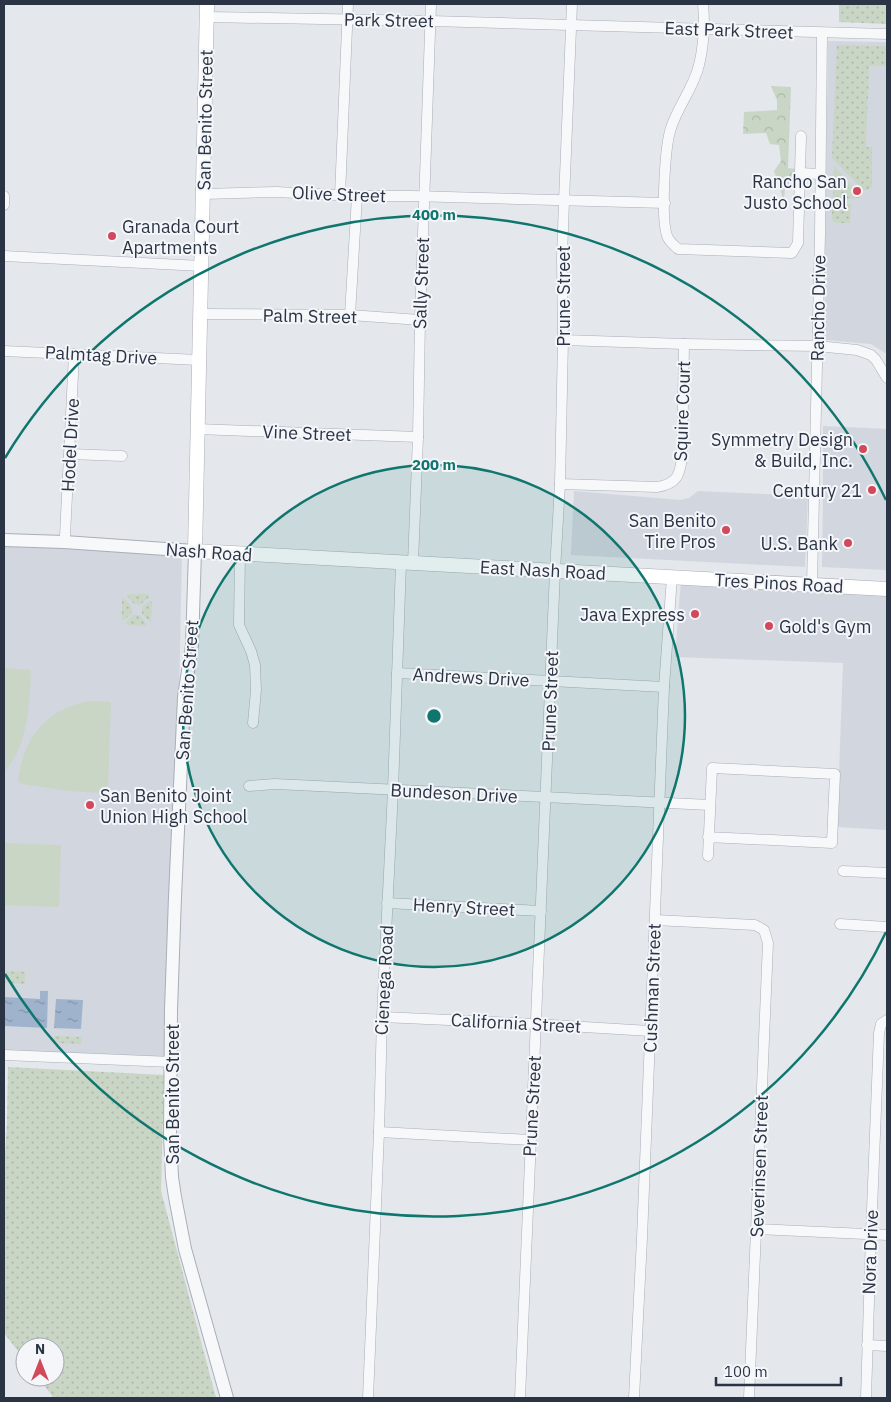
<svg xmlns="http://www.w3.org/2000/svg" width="891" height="1402" viewBox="0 0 891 1402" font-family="'IBM Plex Sans',sans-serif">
<defs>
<pattern id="grass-dots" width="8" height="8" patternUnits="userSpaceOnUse" patternTransform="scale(1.25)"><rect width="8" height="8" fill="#c9d6c5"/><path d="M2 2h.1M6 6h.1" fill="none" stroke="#adb8ab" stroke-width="1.8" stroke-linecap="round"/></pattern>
<pattern id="park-crowns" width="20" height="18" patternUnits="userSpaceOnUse" patternTransform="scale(1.25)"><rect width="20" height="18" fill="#c9d6c5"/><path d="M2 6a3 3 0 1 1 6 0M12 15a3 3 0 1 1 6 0" fill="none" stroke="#adb8ab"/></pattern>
<pattern id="water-ripples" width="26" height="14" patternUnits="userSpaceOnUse" patternTransform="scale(1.25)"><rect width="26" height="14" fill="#9fb4cc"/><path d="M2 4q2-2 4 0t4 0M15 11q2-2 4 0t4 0" fill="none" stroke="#8293a7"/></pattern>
</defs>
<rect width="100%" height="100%" fill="#e4e7ec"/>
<g fill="#d2d6de">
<polygon points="828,41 887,42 887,353 885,353 871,344 824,340"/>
<polygon points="823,426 887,429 887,570 822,567 823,494"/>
<polygon points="574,491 680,500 689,498 698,491 808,496 805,567 571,555"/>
<polygon points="4,544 182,555 171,1064 4,1054"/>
<polygon points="681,581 887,592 887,830 837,827 843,663 675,657"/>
</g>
<g fill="url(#grass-dots)">
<polygon points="839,4 887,4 887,24 839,22"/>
<path d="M837 45 887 46V66H869C869 93 866 120 866 147H872V187L868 190H863L832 158Z"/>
<polygon points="834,166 862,197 850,199 833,198"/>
<polygon points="832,204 851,204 850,223 835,223 832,219"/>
<polygon points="129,594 148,594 149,597 140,605 134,604 127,596"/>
<polygon points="124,598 132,607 132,613 123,621 122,619 122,599"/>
<polygon points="150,601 152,602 151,620 150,622 142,614 142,607"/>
<polygon points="133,615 140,615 147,625 145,626 127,625 125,623"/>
<polygon points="4,971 25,972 25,984 4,983"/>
<polygon points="54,1036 81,1037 81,1044 53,1043"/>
<polygon points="8,1067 164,1075 161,1191 216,1398 53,1398 52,1396 38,1377 55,1377 55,1347 25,1347 25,1360 4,1333 4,1168 7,1123"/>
</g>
<polygon fill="url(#park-crowns)" points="771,86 791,87 788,168 796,169 795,187 785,187 784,201 774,171 781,161 779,145 770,144 766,133 743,134 744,112 777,110 777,100"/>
<g fill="#c9d6c5">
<path d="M4 668 31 670C29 706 29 744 4 772Z"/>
<path d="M91 701 111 702 108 785 100 793 69 791 21 784 18 781C23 737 47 708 91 701Z"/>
<polygon points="4,843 61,845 59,907 4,905"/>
</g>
<g fill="url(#water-ripples)">
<polygon points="40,991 48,991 47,1028 4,1026 4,997 40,999"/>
<polygon points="56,999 83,1000 81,1029 54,1028"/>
</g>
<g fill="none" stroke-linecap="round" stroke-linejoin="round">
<defs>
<g id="minor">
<path d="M703 4C705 24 704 44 699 65 694 87 678 106 671 128 665 145 660 222 668 238 670 242 675 246 678 249L792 253 798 243 801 136"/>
<polyline points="207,17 431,21 887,34"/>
<polyline points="800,173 820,174"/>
<polyline points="204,194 276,192 357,196 412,196 665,203"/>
<polyline points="340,195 348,4"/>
<polyline points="4,196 4,205"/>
<polyline points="4,256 202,266"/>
<polyline points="200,314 350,315 420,320"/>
<polyline points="350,315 357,196"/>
<polyline points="563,340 684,344 817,346 857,350 871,355 876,360 887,378"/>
<polyline points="4,351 199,360"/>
<polyline points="197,429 418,437"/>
<polyline points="70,454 122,456"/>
<path d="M560 484 657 487C677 484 680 475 682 457L684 344"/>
<polyline points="65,536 74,354"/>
<polyline points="240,554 239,625 251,651 255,665 256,690 253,723"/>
<polyline points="413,563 418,437 420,320 431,4"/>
<polyline points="812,584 820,234 822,33"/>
<polyline points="397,673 664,687"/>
<polyline points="249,786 275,784 710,805"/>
<polyline points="708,856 712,768 835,774 832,843 708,837"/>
<polyline points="843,871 887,873"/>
<polyline points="387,903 541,911"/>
<polyline points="655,920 755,925 764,930 768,943 749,1398"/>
<polyline points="840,924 887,927"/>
<polyline points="382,1017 535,1024 650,1031"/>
<polyline points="4,1055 172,1062"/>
<polyline points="379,1132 530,1140"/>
<polyline points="757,1229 887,1235"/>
<polyline points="867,1345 887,1346"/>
<polyline points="368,1398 379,1132 382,1017 393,790 401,563"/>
<polyline points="520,1398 555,571 560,484 563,340 562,257 564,201 572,4"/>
<polyline points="634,1398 642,1238 664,687 672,577"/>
<polyline points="866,1398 871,1235 879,1033 881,1024 887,1020"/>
</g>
<polyline id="tertiary" points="4,540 64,542 195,551 192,645 184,697 175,897 171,1010 170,1135 172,1177 175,1197 185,1249 227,1398"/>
<polyline id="secondary" points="207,4 195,551 887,589"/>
</defs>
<use href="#minor" stroke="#a9aeb7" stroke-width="11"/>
<use href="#tertiary" stroke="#a9aeb7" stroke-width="14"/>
<use href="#secondary" stroke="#a9aeb7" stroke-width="15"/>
<use href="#minor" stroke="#f7f8fa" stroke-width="10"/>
<use href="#tertiary" stroke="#f7f8fa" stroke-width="12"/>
<use href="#secondary" stroke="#fff" stroke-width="14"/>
</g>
<circle cx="434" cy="716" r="251" fill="#0f766e" fill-opacity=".12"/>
<g fill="none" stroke="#0f766e" stroke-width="2.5">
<circle cx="434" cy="716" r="251"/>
<path d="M886 932A501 501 0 0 1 5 974M5 458A501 501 0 0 1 886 500"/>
</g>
<g fill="#d1495b" stroke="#f4f6f9" stroke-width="2">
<circle cx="857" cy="191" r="5"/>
<circle cx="112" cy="236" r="5"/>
<circle cx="863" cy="449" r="5"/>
<circle cx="872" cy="490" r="5"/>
<circle cx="726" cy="530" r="5"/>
<circle cx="848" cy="543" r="5"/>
<circle cx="695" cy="614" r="5"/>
<circle cx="769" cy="626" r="5"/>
<circle cx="90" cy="805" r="5"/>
</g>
<g text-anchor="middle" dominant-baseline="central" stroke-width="4" stroke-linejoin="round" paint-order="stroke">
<g font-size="18" fill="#2b3445" stroke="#f4f6f9">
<text transform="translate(389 20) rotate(1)">Park Street</text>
<text transform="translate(729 30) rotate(2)">East Park Street</text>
<text transform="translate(205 120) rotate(-89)">San Benito Street</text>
<text transform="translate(339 194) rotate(2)">Olive Street</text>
<text transform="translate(421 283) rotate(-88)">Sally Street</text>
<text transform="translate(563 296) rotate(-90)">Prune Street</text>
<text transform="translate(818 308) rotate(-89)">Rancho Drive</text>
<text transform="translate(310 316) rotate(1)">Palm Street</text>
<text transform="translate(101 355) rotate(3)">Palmtag Drive</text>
<text transform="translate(682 411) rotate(-88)">Squire Court</text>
<text transform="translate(307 433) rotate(2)">Vine Street</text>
<text transform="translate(70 445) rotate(-87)">Hodel Drive</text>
<text transform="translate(209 552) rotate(4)">Nash Road</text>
<text transform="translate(543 570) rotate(3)">East Nash Road</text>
<text transform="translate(779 583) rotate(3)">Tres Pinos Road</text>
<text transform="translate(471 677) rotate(3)">Andrews Drive</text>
<text transform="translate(187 690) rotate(-86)">San Benito Street</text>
<text transform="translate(550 701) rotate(-88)">Prune Street</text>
<text transform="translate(454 793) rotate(3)">Bundeson Drive</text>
<text transform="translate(464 907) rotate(3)">Henry Street</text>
<text transform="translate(384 980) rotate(-87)">Cienega Road</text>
<text transform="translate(652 988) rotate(-88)">Cushman Street</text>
<text transform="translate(516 1023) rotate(3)">California Street</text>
<text transform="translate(172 1094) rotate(-90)">San Benito Street</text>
<text transform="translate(532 1106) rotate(-87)">Prune Street</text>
<text transform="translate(759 1166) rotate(-88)">Severinsen Street</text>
<text transform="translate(870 1252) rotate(-88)">Nora Drive</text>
</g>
<g font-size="18" fill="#2b3445" stroke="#f4f6f9" text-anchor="end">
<text x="847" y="181">Rancho San<tspan x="847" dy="21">Justo School</tspan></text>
<text x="122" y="226" text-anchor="start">Granada Court<tspan x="122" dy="21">Apartments</tspan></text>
<text x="853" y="439">Symmetry Design<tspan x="853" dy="21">&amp; Build, Inc.</tspan></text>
<text x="862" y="490">Century 21</text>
<text x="716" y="520">San Benito<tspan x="716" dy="21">Tire Pros</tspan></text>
<text x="838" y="543">U.S. Bank</text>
<text x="685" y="614">Java Express</text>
<text x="779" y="626" text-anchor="start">Gold's Gym</text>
<text x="100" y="795" text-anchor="start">San Benito Joint<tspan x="100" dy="21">Union High School</tspan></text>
</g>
</g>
<circle cx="434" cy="716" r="8" fill="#0f766e" stroke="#f4f6f9" stroke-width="2.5"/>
<g font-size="15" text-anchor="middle" font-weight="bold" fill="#0f766e" stroke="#f4f6f9" stroke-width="4" stroke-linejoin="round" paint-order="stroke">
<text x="434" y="220">400 m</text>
<text x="434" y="470">200 m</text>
</g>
<rect width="891" height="1402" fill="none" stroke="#2b3445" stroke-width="10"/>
<g transform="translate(40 1362)"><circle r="24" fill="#f4f6f9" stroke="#a4a8b1"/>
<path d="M0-4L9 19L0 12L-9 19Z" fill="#d1495b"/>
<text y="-8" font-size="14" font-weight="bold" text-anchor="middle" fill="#2b3445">N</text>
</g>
<path d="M716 1377v8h125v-8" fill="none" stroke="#2b3445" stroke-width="2.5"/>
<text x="724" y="1377" font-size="15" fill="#2b3445" stroke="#f4f6f9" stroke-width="4" paint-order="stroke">100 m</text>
</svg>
